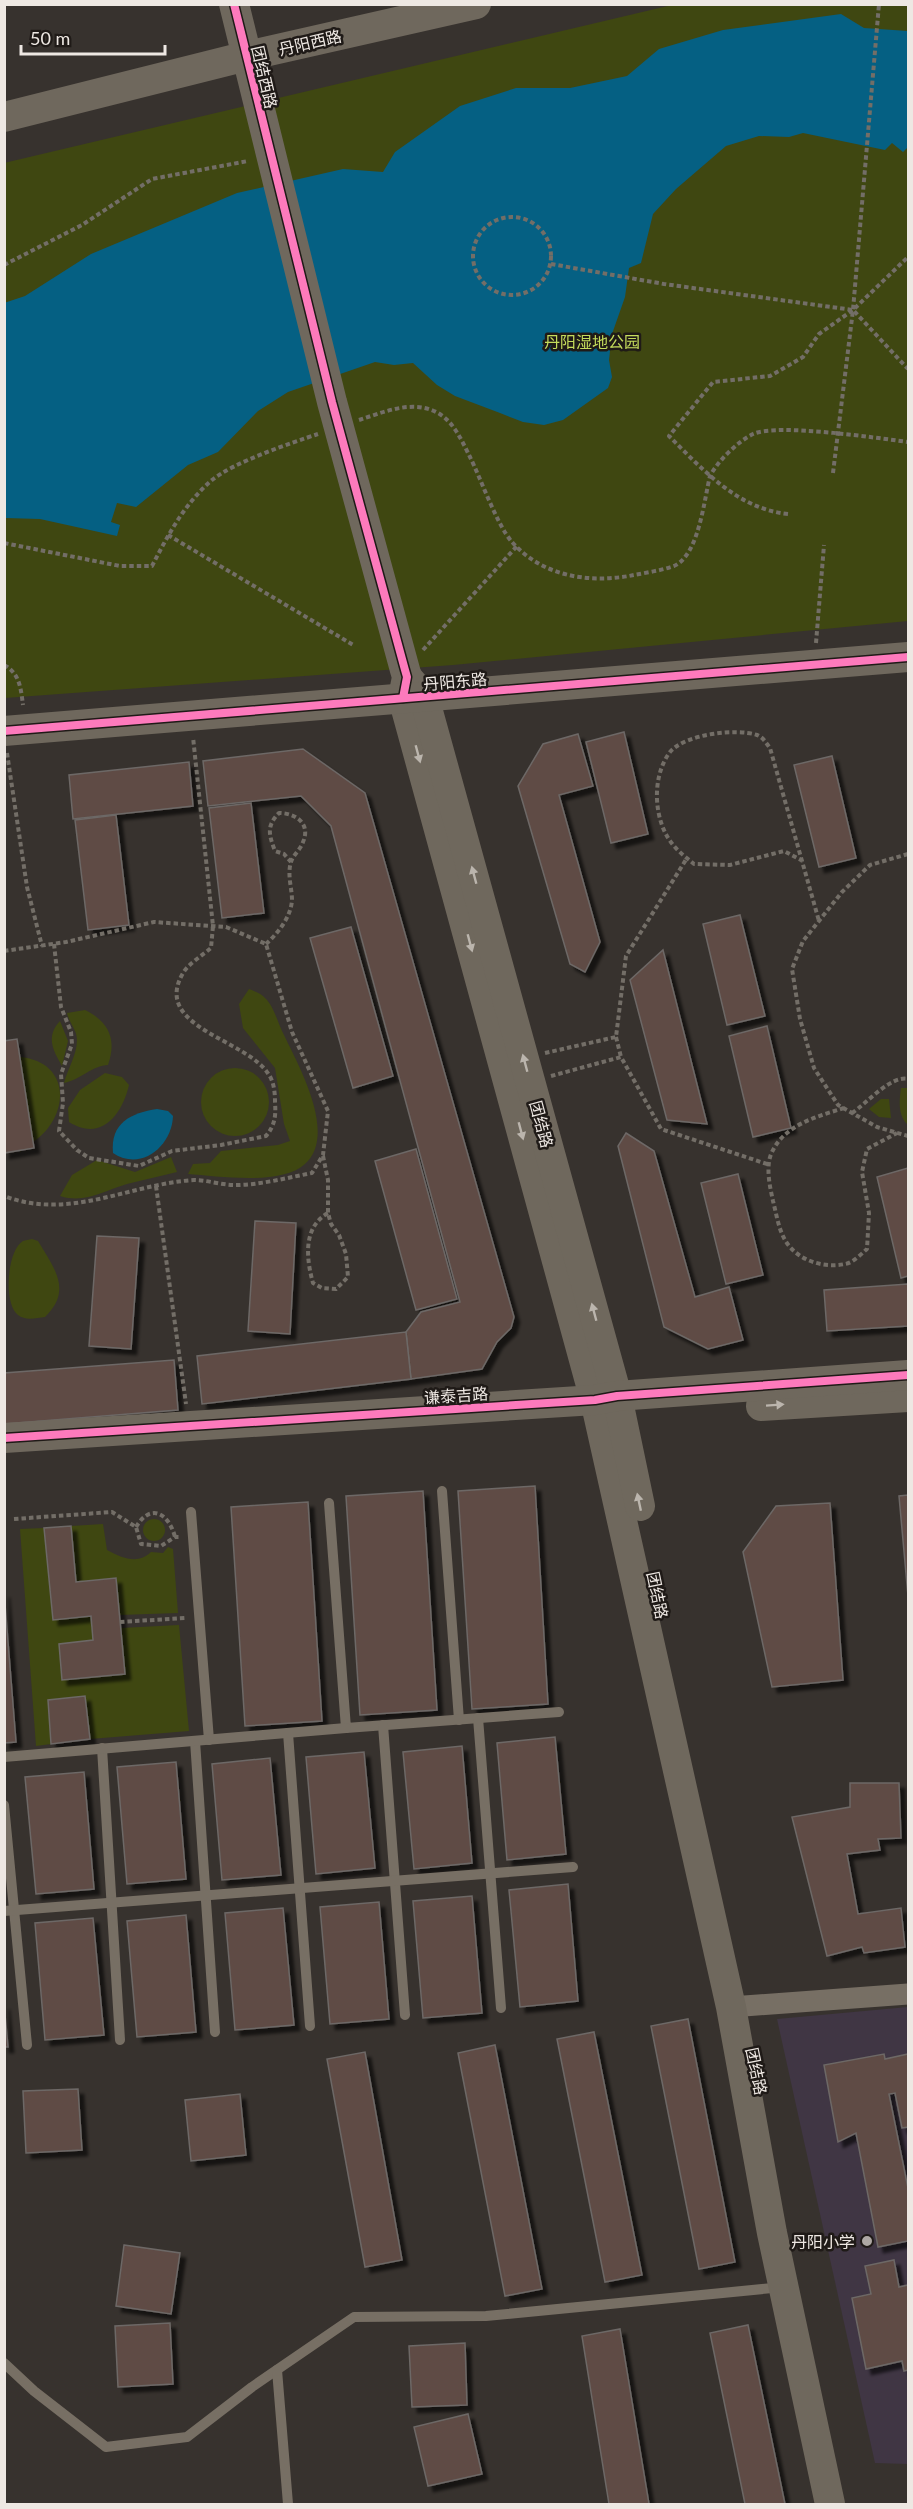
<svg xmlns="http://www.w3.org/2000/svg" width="913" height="2509" viewBox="0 0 913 2509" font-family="Lato,'Noto Sans SC',sans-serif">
<defs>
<filter id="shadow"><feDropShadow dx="5.5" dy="5.5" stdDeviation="1.5" flood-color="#0009"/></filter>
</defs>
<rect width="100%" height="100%" fill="#37322e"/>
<polygon fill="#403644" points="908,2007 908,2464 875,2463 777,2019"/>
<g fill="#3f4711">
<polygon points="672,5 908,5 908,621 453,665 5,698 4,163"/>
<path d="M249 989C254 991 262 994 265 998 274 1006 278 1024 284 1035 298 1065 338 1134 305 1164 281 1186 218 1176 188 1174L193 1164 210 1163 221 1151 278 1145 290 1141 284 1124 275 1068 243 1028 239 1004Z"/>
<path d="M85 1010C109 1022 117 1039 108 1065 93 1065 80 1080 64 1083 68 1067 82 1047 75 1031 72 1024 69 1021 67 1013Z"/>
<path d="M60 1021 68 1041 62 1066C52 1049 46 1036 60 1021Z"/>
<path d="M20 1057C72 1062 70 1117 33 1142Z"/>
<circle cx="235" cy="1102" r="34"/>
<path d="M105 1073 122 1077 129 1085C122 1115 101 1142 69 1122L68 1108 80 1090Z"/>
<path d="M901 1088H908V1125C898 1116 899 1102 901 1088Z"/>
<polygon points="881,1099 889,1099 891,1118 879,1117 869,1109"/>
<path d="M171 1157 177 1172C161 1176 143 1180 127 1184 103 1191 85 1204 60 1196L72 1175 97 1160 135 1172Z"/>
<path d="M32 1239 38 1241C54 1268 73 1290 45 1317 36 1318 25 1321 18 1315 3 1304 7 1250 23 1241 25 1240 29 1240 32 1239Z"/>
<circle cx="154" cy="1530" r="11"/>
<path d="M103 1524 107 1550C122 1558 138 1565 151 1552L163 1553 168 1547 173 1549 178 1613 119 1615 116 1578 76 1582 71 1526Z"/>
<polygon points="44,1528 53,1620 91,1616 93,1640 59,1644 62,1680 125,1674 121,1628 179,1625 189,1731 90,1739 85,1696 51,1744 36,1746 20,1529"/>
</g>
<g fill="#056083">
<polygon points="841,14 864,28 908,31 908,147 903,152 892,143 885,150 803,133 789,137 759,136 726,146 676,189 653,214 641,263 629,268 625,297 612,334 609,360 612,377 608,388 563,420 544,425 523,422 500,413 455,396 437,385 413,363 394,365 375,362 288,392 258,411 218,452 188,465 136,507 117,503 111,522 120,525 117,536 40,519 5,518 4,303 25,296 91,254 237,193 343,169 383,172 395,152 460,106 516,88 570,88 627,76 659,49 723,30"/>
<path d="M157 1109 168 1111 173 1116C172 1146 141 1172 113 1153 110 1123 131 1113 157 1109Z"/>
</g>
<g fill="#5e4b45" stroke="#6d6866" stroke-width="1.5" filter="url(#shadow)">
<polygon points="624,732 648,834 611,843 586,742"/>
<polygon points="578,734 593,786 559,795 600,942 585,972 570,964 518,786 543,744"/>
<polygon points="303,749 365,793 514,1317 511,1328 497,1342 482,1369 411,1379 406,1332 421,1312 460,1302 331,826 301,796 208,806 203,761"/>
<polygon points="832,756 856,858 819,867 794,765"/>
<polygon points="189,762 193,806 73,819 69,775"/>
<polygon points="251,803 264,913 222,918 209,808"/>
<polygon points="116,815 129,925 88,930 75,820"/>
<polygon points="740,915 765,1016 727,1025 703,924"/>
<polygon points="351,927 393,1076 353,1088 310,938"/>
<polygon points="663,950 707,1124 667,1120 630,980"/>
<polygon points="767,1026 791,1128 753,1137 729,1036"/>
<polygon points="17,1039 34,1148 4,1153 4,1041"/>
<polygon points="626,1133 654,1151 695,1297 729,1287 743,1340 708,1349 664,1327 618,1146"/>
<polygon points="416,1149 457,1299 416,1310 375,1161"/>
<polygon points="908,1168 908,1276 901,1278 877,1177"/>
<polygon points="738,1174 763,1275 726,1284 701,1183"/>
<polygon points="255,1221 296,1223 290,1334 248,1331"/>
<polygon points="97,1236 139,1238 131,1349 89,1346"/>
<polygon points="908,1284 908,1326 827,1331 824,1290"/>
<polygon points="406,1332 411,1379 202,1404 197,1356"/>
<polygon points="174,1360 178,1410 4,1424 4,1373"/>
<polygon points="535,1486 548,1704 472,1709 458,1491"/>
<polygon points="423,1491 437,1710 360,1715 346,1496"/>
<polygon points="908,1495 908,1596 899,1496"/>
<polygon points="308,1502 322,1721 245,1726 231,1507"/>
<polygon points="830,1503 843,1680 772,1687 743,1552 776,1506"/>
<polygon points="71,1526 76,1582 116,1578 125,1674 62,1680 59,1644 93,1640 91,1616 53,1620 44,1528"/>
<polygon points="4,1592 16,1742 4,1743"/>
<polygon points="85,1696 90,1739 51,1744 48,1700"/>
<polygon points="555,1737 566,1854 507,1860 497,1743"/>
<polygon points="462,1746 472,1863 414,1869 403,1752"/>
<polygon points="364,1752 375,1868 316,1874 306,1757"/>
<polygon points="270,1758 281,1875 222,1880 212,1764"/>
<polygon points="176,1762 186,1879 127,1884 117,1767"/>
<polygon points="84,1772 94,1889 36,1894 25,1777"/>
<polygon points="850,1783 899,1783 901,1838 878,1839 880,1850 847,1854 858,1914 901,1908 905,1947 864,1953 862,1947 827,1956 792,1817 850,1807"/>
<polygon points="568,1884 578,2001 520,2007 509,1890"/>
<polygon points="472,1896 482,2013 423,2018 413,1901"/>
<polygon points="379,1902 389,2019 330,2024 320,1907"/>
<polygon points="283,1908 294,2025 235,2030 225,1913"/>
<polygon points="186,1915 196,2032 137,2037 127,1921"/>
<polygon points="93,1918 104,2035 45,2040 35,1923"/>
<polygon points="4,2004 8,2047 4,2047"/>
<polygon points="688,2019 735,2262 699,2269 651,2026"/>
<polygon points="594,2032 642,2275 605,2282 557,2039"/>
<polygon points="495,2045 542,2289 505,2296 458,2053"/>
<polygon points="365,2052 402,2260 365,2267 327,2059"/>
<polygon points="884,2054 885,2059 908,2054 908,2127 902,2128 895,2093 889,2094 908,2188 908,2241 878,2247 856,2133 838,2142 824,2065"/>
<polygon points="78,2089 82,2150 26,2153 23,2091"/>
<polygon points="240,2094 246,2155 191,2161 185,2100"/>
<polygon points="124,2245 180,2253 171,2314 116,2306"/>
<polygon points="894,2260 899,2287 908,2285 908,2370 904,2371 902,2361 866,2369 852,2298 871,2294 865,2266"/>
<polygon points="170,2323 173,2384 118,2387 115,2326"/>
<polygon points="748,2325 785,2504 745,2504 710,2333"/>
<polygon points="620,2329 649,2504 609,2504 582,2336"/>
<polygon points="465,2343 467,2405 412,2407 409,2346"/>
<polygon points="468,2414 482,2474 428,2486 414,2427"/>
</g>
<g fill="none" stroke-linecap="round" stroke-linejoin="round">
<g stroke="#736e67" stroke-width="4" stroke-dasharray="4.5 3" stroke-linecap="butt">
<circle cx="512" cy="256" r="39"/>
<polyline points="551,264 664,284 853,310 908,369"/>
<polyline points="4,265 82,225 152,179 248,161"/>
<path d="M359 420C384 412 413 399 438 413 454 422 462 441 470 457 481 479 497 525 512 542 542 576 587 583 629 576 643 573 660 571 674 566 699 555 704 500 710 476 718 461 737 442 753 434 777 423 877 438 908 442"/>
<polyline points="833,473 853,310 879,4"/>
<path d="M788 514C738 509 703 470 669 436L713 382 770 376 803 357 819 334 853 310 908 257"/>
<polyline points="168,535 355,646"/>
<path d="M4 543 120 566H152C168 535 185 503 212 480 234 462 291 443 318 434"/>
<polyline points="816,643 824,545"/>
<polyline points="423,650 517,546"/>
<path d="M4 665C20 673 21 690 23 705"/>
<polyline points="7,753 27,887 42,946"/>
<polyline points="908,854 870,865 842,892 803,941 792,969 800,1019 814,1068 838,1105 877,1127 908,1136"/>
<path d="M803 861 784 851 730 865 694 864C688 859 680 853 674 846 653 822 651 777 670 752 685 734 736 728 757 735 763 737 766 743 770 748L819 921"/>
<path d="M54 944 61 1007 71 1032 72 1044 61 1074 63 1103 59 1131 77 1150 89 1158 139 1166 172 1151 221 1145 266 1136C275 1125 276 1116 275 1102 275 1093 274 1082 269 1075 248 1039 151 1028 183 973 188 964 203 955 211 948L213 926 193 737"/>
<path d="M266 944C278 933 291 917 292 900 292 888 287 875 291 862 293 855 301 849 303 842 311 824 296 813 279 813 266 826 269 835 275 851L284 854 291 862"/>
<path d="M4 951 66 942 154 922 226 927 266 944 292 1032 328 1111 323 1155 312 1173C286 1178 260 1185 235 1185 221 1185 207 1180 194 1180 129 1184 70 1221 4 1196"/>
<polyline points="616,1037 621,1057"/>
<polyline points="545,1053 616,1037 626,956 687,858"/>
<polyline points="551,1076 621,1057 661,1129 770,1165"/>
<path d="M844 1108C819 1116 785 1124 772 1152 765 1166 770 1187 773 1201 776 1212 778 1226 783 1236 793 1259 822 1269 845 1264 853 1263 861 1254 867 1249L869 1213 862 1172 867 1149 897 1133"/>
<path d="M852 1113C867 1103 891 1075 908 1079"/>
<path d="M323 1156 328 1180V1213L331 1224 339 1235 346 1254 348 1277 336 1289 322 1288 313 1283C306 1258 303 1227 328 1213"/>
<polyline points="156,1186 186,1404"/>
<polyline points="14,1519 112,1512 136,1527 141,1544 161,1546 175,1537 180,1537"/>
<path d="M136 1527C151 1502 169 1514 175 1537"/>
<polyline points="120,1622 185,1618"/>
</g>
<g stroke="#776f64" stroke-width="10">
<polyline points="442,1491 459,1720"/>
<polyline points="329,1503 346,1728 559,1712"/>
<polyline points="191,1512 209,1740"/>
<polyline points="478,1718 501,2008"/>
<polyline points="383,1725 405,2015"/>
<polyline points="288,1733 310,2026"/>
<polyline points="195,1741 215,2032"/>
<polyline points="102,1748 120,2040"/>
<polyline points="4,1757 346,1728"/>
<polyline points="4,1805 27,2045"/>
<polyline points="4,1911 573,1867"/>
<polyline points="4,2363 34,2391 106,2447 187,2437 252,2387 354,2317 486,2316 783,2287"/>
<polyline points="277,2370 288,2504"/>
</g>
<polyline stroke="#776f64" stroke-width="21" points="731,2007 908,1994"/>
<g stroke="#6f685d" stroke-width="30">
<polyline points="234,4 332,402 405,670 407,677 403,698 595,1400 731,2007 772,2233 830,2504"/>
<polyline points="4,117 247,56 476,4"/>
<polyline points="407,677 424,697 617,1396 640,1506"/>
<polyline points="4,731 908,657"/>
<polyline points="761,1406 908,1397"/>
<polyline points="4,1438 595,1400 617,1396 908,1375"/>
</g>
<defs>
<g id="cycleway">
<polyline points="234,4 332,402 405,670 407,677 403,698"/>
<polyline points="4,731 908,657"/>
<polyline points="4,1438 595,1400 617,1396 908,1375"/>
</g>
</defs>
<use href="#cycleway" stroke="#1f1a17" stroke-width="11"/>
<use href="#cycleway" stroke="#fd7abc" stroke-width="8"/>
</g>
<defs><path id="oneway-solid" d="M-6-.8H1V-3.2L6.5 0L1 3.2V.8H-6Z" transform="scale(1.5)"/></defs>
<g fill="#bbb5ad">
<use href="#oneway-solid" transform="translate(418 754) rotate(75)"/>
<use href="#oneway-solid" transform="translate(474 875) rotate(-105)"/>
<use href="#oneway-solid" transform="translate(470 943) rotate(75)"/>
<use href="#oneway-solid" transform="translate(525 1063) rotate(-105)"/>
<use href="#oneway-solid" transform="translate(521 1131) rotate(75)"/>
<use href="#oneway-solid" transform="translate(594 1312) rotate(-105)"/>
<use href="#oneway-solid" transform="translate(775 1405) rotate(-4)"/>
<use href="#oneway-solid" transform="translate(639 1502) rotate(-102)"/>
</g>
<circle fill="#aea8a4" stroke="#1f1a17" stroke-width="2" cx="867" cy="2241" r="6"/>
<g text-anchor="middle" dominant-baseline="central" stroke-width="5" stroke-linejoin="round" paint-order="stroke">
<g font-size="16" fill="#eee8e3" stroke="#1f1a17">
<text transform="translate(310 42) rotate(-13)">丹阳西路</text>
<text transform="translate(265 77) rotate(77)">团结西路</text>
<text transform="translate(455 681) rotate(-5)">丹阳东路</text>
<text transform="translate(542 1124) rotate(75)">团结路</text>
<text transform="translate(456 1395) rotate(-4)">谦泰吉路</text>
<text transform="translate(658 1595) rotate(78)">团结路</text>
<text transform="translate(757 2071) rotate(78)">团结路</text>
</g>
<g font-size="16" fill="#c4dc5c" stroke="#1f1a17">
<text x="592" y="341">丹阳湿地公园</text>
</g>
<g font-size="16" fill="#eee8e3" stroke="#1f1a17" text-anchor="end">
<text x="855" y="2241">丹阳小学</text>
</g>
</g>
<rect width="913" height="2509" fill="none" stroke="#eee8e3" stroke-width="12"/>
<path d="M21 45v9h144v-9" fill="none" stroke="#eee8e3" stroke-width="3"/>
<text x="30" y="45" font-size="18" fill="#eee8e3" stroke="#1f1a17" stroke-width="4.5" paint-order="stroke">50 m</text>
</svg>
